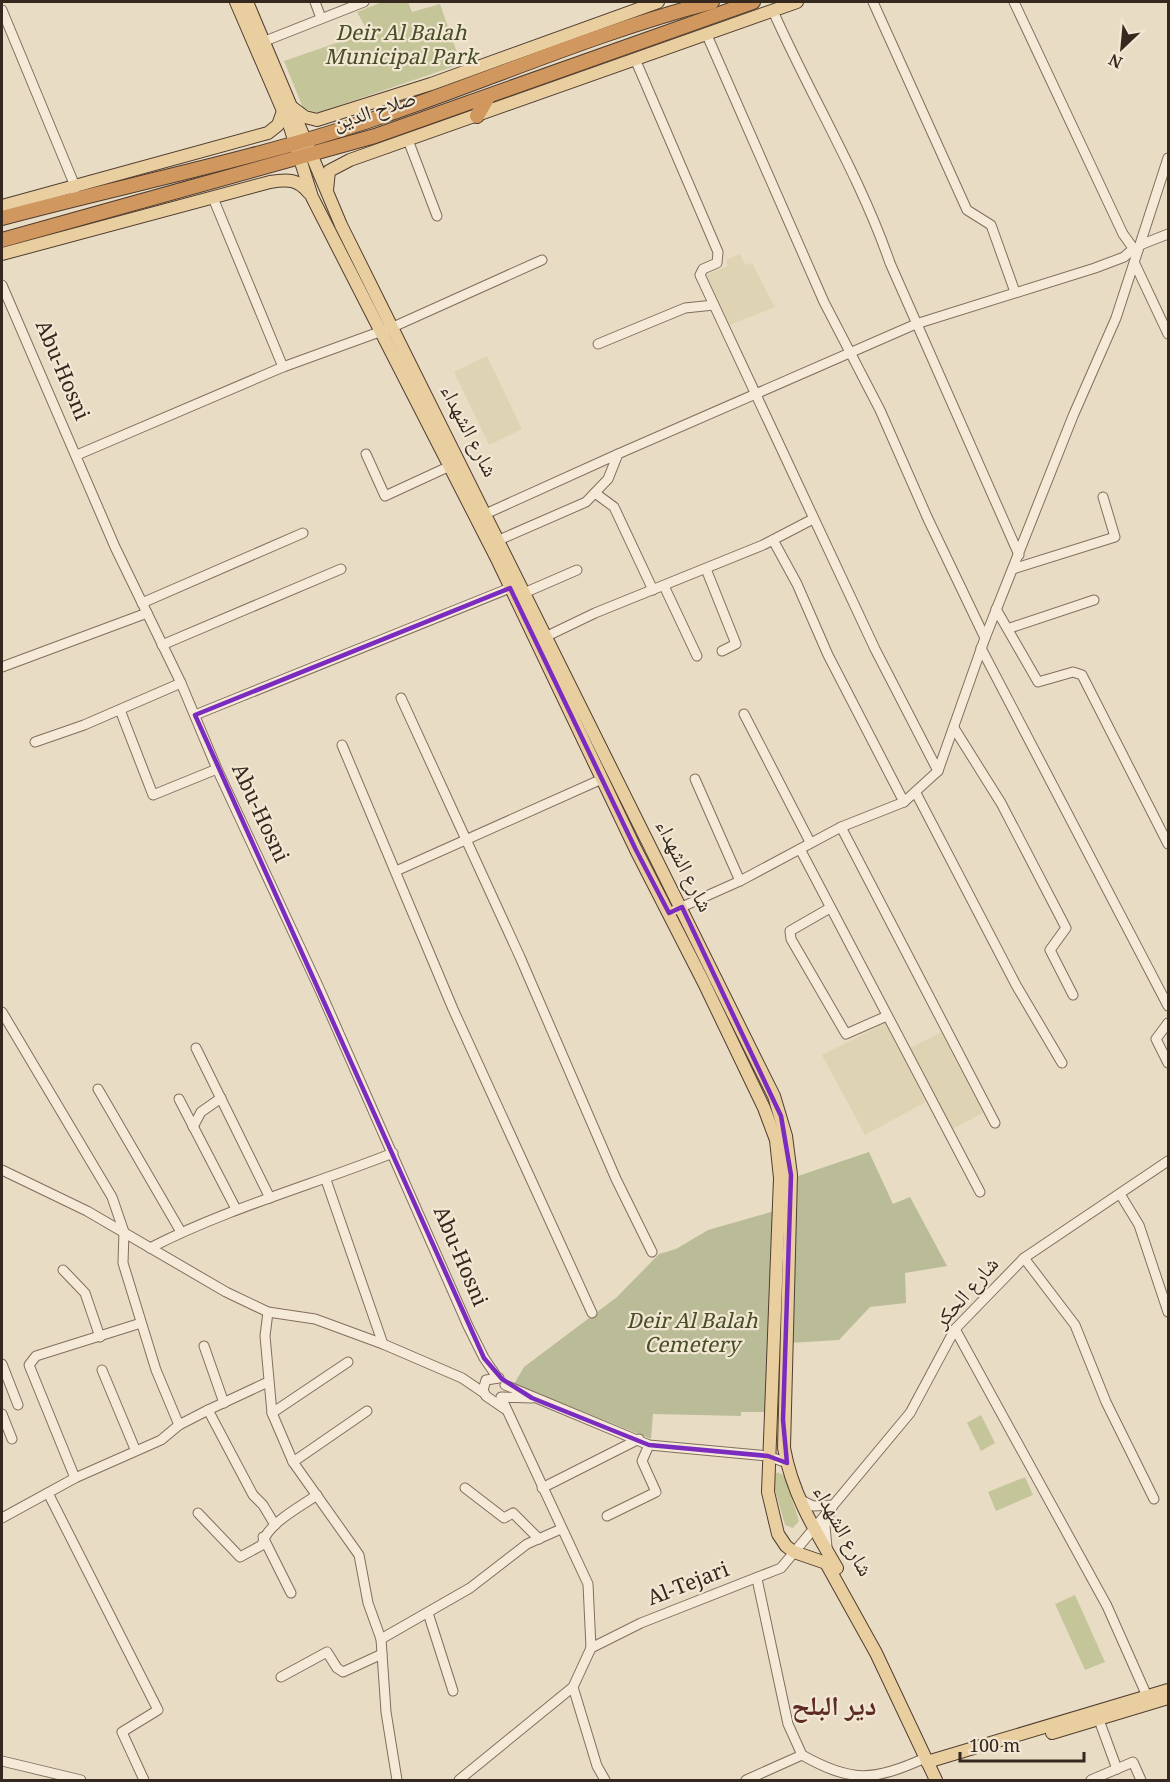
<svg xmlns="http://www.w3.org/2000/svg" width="1170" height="1782" viewBox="0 0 1170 1782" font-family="Georgia,'Noto Naskh Arabic',serif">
<rect width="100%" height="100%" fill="#e9dcc5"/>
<g fill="#ded4b3">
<polygon points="740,254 745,265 752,263 775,307 730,325 706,275 728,266 726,260"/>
<polygon points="487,356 522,429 489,445 454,372"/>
<polygon points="885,1023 926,1102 865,1135 822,1055"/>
<polygon points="941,1032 983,1113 950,1130 908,1049"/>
</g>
<g fill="#c4c69a">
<polygon points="382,2 408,2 412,12 440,4 461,64 317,113 303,108 284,61 368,32 357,12"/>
<polygon points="981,1415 995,1443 981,1451 967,1423"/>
<polygon points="777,1472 785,1476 799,1521 793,1528 785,1525 772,1480"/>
<polygon points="1025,1477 1033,1495 996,1511 988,1492"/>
<polygon points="1075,1595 1105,1662 1085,1670 1055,1604"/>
</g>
<g fill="#babc98">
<polygon points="869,1152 893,1204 910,1197 947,1266 905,1273 906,1303 870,1307 839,1340 789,1343 798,1176"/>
<polygon points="778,1210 770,1412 741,1412 741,1416 653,1414 651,1439 514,1384 524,1367 617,1297 659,1254 676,1249 708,1230"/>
</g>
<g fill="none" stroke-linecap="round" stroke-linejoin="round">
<defs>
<g id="minor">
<polyline points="315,2 321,18"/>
<polyline points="873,2 967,210 991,225 1015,292"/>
<polyline points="1014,2 1123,234 1136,252"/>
<polyline points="2,10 75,186 74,191"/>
<path d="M773 11C810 95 860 176 890 263L1019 555"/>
<polyline points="706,33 824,302 880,410 928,519 985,638"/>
<polyline points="260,43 364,2"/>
<polyline points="635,59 718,252 717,263 703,269 700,275 875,649 938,771"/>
<polyline points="408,140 437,216"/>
<polyline points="213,198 283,367"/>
<polyline points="1140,245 1168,234"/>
<polyline points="1135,264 1168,334"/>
<polyline points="2,285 115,547 181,683 217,769 319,988 468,1326 484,1358 497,1377"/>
<polyline points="598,344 685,308 714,305"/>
<polyline points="366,454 385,496 450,466"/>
<polyline points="77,455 283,367 393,327 542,260"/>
<polyline points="595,493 614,507 653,590"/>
<polyline points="481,516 618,454"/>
<polyline points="499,540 586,502 608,479 618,454 916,324 1095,268 1124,257 1132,250"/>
<polyline points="773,540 797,584 828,655 904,802"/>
<polyline points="706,569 736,644 722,651"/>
<polyline points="1013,569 1115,537 1103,497"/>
<polyline points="664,586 697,656"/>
<polyline points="524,593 577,570"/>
<polyline points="142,603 303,533"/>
<polyline points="996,609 1038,682 1073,672 1082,675 1168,844"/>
<polyline points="1010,628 1094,600"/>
<polyline points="541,639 595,613 763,545 813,519"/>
<polyline points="162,645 341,569"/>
<polyline points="981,648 1168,1006"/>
<polyline points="2,667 147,613"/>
<polyline points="401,698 520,957 616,1179 652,1252"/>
<polyline points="120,710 153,795 217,769"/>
<polyline points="744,714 810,842"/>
<polyline points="195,715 510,588"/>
<polyline points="954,728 1001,803 1066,928 1050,950 1073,995"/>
<polyline points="35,742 84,725 181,683"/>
<polyline points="342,745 453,1009 592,1313"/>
<polyline points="695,779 740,881"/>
<polyline points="916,793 1016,985 1062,1063"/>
<polyline points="841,827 995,1123"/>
<polyline points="800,849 980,1192"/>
<polyline points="396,871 602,779"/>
<polyline points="830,908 790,931 791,939 846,1034 887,1016"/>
<polyline points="675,910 740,881 841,827 904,802 938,771 985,638 1073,416 1116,318 1168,158"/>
<polyline points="2,1012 112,1197 124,1232 123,1263 156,1370 179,1425"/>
<polyline points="1168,1023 1156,1039 1168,1063"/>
<polyline points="196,1048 270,1198"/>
<polyline points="98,1089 181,1232"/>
<polyline points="179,1099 236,1209"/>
<polyline points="193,1127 201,1112 221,1098"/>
<polyline points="2,1170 87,1211 226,1292 268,1312 315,1319 383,1344 462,1378 484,1393"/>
<polyline points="326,1180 383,1344"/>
<polyline points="1120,1194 1139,1225 1168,1312"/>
<path d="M150 1248C228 1208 312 1185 393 1153"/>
<polyline points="1024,1258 1075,1325 1106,1402 1154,1499"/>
<polyline points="63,1270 85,1293 100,1337"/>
<polyline points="268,1312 265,1336 272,1413 293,1462 359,1555 368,1603 381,1639 386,1712 397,1780"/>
<polyline points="955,1329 1107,1606 1147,1696"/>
<polyline points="204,1346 224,1403"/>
<polyline points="2,1364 18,1405"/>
<polyline points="102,1370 135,1449"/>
<polyline points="499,1378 486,1380 483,1390 486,1396 505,1409"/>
<polyline points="505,1385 649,1445 768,1456 787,1463"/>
<polyline points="208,1410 253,1495 263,1505 275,1525"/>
<polyline points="272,1413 348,1362"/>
<polyline points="2,1414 12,1439"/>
<polyline points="293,1462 367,1411"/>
<polyline points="75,1478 29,1365 36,1356 141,1323"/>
<polyline points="465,1488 504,1518 513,1513 539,1539"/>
<polyline points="542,1488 639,1439"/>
<polyline points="48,1493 158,1710 122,1732 144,1780"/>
<polyline points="799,1499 813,1506 833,1505 825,1526 827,1547"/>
<path d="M198 1513 240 1557 262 1545C266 1524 300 1507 317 1495"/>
<polyline points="607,1516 656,1492 642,1461 649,1445"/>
<polyline points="2,1518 75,1478 161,1440 179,1425 208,1410 268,1382"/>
<polyline points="263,1537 291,1593"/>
<polyline points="757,1579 788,1724 802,1755"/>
<polyline points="428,1613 453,1691"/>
<polyline points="381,1639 470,1588 527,1544 561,1529"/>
<polyline points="591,1648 641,1623 781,1568 910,1413 955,1329 1024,1258 1168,1161"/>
<polyline points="281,1677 327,1652 337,1668 343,1672 382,1654"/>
<polyline points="573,1687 597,1766 605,1780"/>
<polyline points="1099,1720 1117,1769"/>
<polyline points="2,1761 81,1780"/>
<polyline points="459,1780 573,1687 591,1648 588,1584 501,1397 532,1398"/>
<path d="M746 1780 802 1755C850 1782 873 1782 925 1758"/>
<polyline points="1091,1780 1133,1762 1141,1780"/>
</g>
<g id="major">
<polyline points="236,2 290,127 312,197 496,557 636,850 704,983 764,1108 776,1140 780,1178 768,1492 778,1534 786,1546 794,1552 826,1563 876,1653 936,1780"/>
<path d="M247 2 341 225 774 1096 786 1136 791 1175 784 1448C792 1493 814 1529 837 1568"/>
<polyline points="293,108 305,117 317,120 431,84 658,2"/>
<polyline points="327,190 329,171 350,160 797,2"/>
<polyline points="2,206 268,133 278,125 283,111"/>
<path d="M2 254 270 182C288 179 298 179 309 193"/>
<polyline points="1052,1733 1168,1698"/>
<polyline points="927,1762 1168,1690"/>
</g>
<g id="highway">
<polyline points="477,116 488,97"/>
<path d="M2 218C125 185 252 160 374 119 487 81 596 32 712 2"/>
<polyline points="2,240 375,136 753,2"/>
</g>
</defs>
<use href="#minor" stroke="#826e5d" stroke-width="11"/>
<use href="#major" stroke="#503d30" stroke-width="14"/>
<use href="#highway" stroke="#503d30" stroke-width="16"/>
<use href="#minor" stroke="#f5ead7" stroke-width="9"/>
<use href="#major" stroke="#e9cea0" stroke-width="12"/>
<use href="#highway" stroke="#d0975e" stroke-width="14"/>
</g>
<path fill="none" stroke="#7b2cbf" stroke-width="4.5" stroke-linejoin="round" d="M510 588 636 850 669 913 682 907 781 1116 791 1175 783 1420 787 1463 768 1456 649 1445 532 1398 502 1379 484 1358 195 715Z"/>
<g text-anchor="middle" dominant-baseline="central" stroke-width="4.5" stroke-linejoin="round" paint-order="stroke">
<g font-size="21" font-style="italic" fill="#474e28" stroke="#f2e7d3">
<text x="401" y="35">Deir Al Balah<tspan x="401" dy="24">Municipal Park</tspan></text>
<text x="692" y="1323">Deir Al Balah<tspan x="692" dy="24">Cemetery</tspan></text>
</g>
<g font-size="21" fill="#34281f" stroke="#f2e7d3">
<text transform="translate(375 113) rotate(-18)">صلاح الدين</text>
<text transform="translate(60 371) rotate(67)">Abu-Hosni</text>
<text transform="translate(467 432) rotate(63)">شارع الشهداء</text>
<text transform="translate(258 814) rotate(65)">Abu-Hosni</text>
<text transform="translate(682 867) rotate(63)">شارع الشهداء</text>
<text transform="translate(458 1257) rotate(67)">Abu-Hosni</text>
<text transform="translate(968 1294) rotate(-49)">شارع الحكر</text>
<text transform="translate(841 1532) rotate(61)">شارع الشهداء</text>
<text transform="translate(689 1586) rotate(-21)">Al-Tejari</text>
</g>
<g font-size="27" font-weight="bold" fill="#5c2b23" stroke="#f2e7d3">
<text x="834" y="1709">دير البلح</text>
</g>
</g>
<rect width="1170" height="1782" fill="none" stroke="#34281f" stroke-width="6"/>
<g transform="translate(1122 48) rotate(206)" stroke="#f2e7d3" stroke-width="4.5" paint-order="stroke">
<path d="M0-4.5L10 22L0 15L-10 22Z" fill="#34281f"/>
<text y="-9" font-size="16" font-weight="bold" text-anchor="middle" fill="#34281f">N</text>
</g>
<path d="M960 1752v9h124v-9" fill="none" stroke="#34281f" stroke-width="3"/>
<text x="969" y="1752" font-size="18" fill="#34281f" stroke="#f2e7d3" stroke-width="4.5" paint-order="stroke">100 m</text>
</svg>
